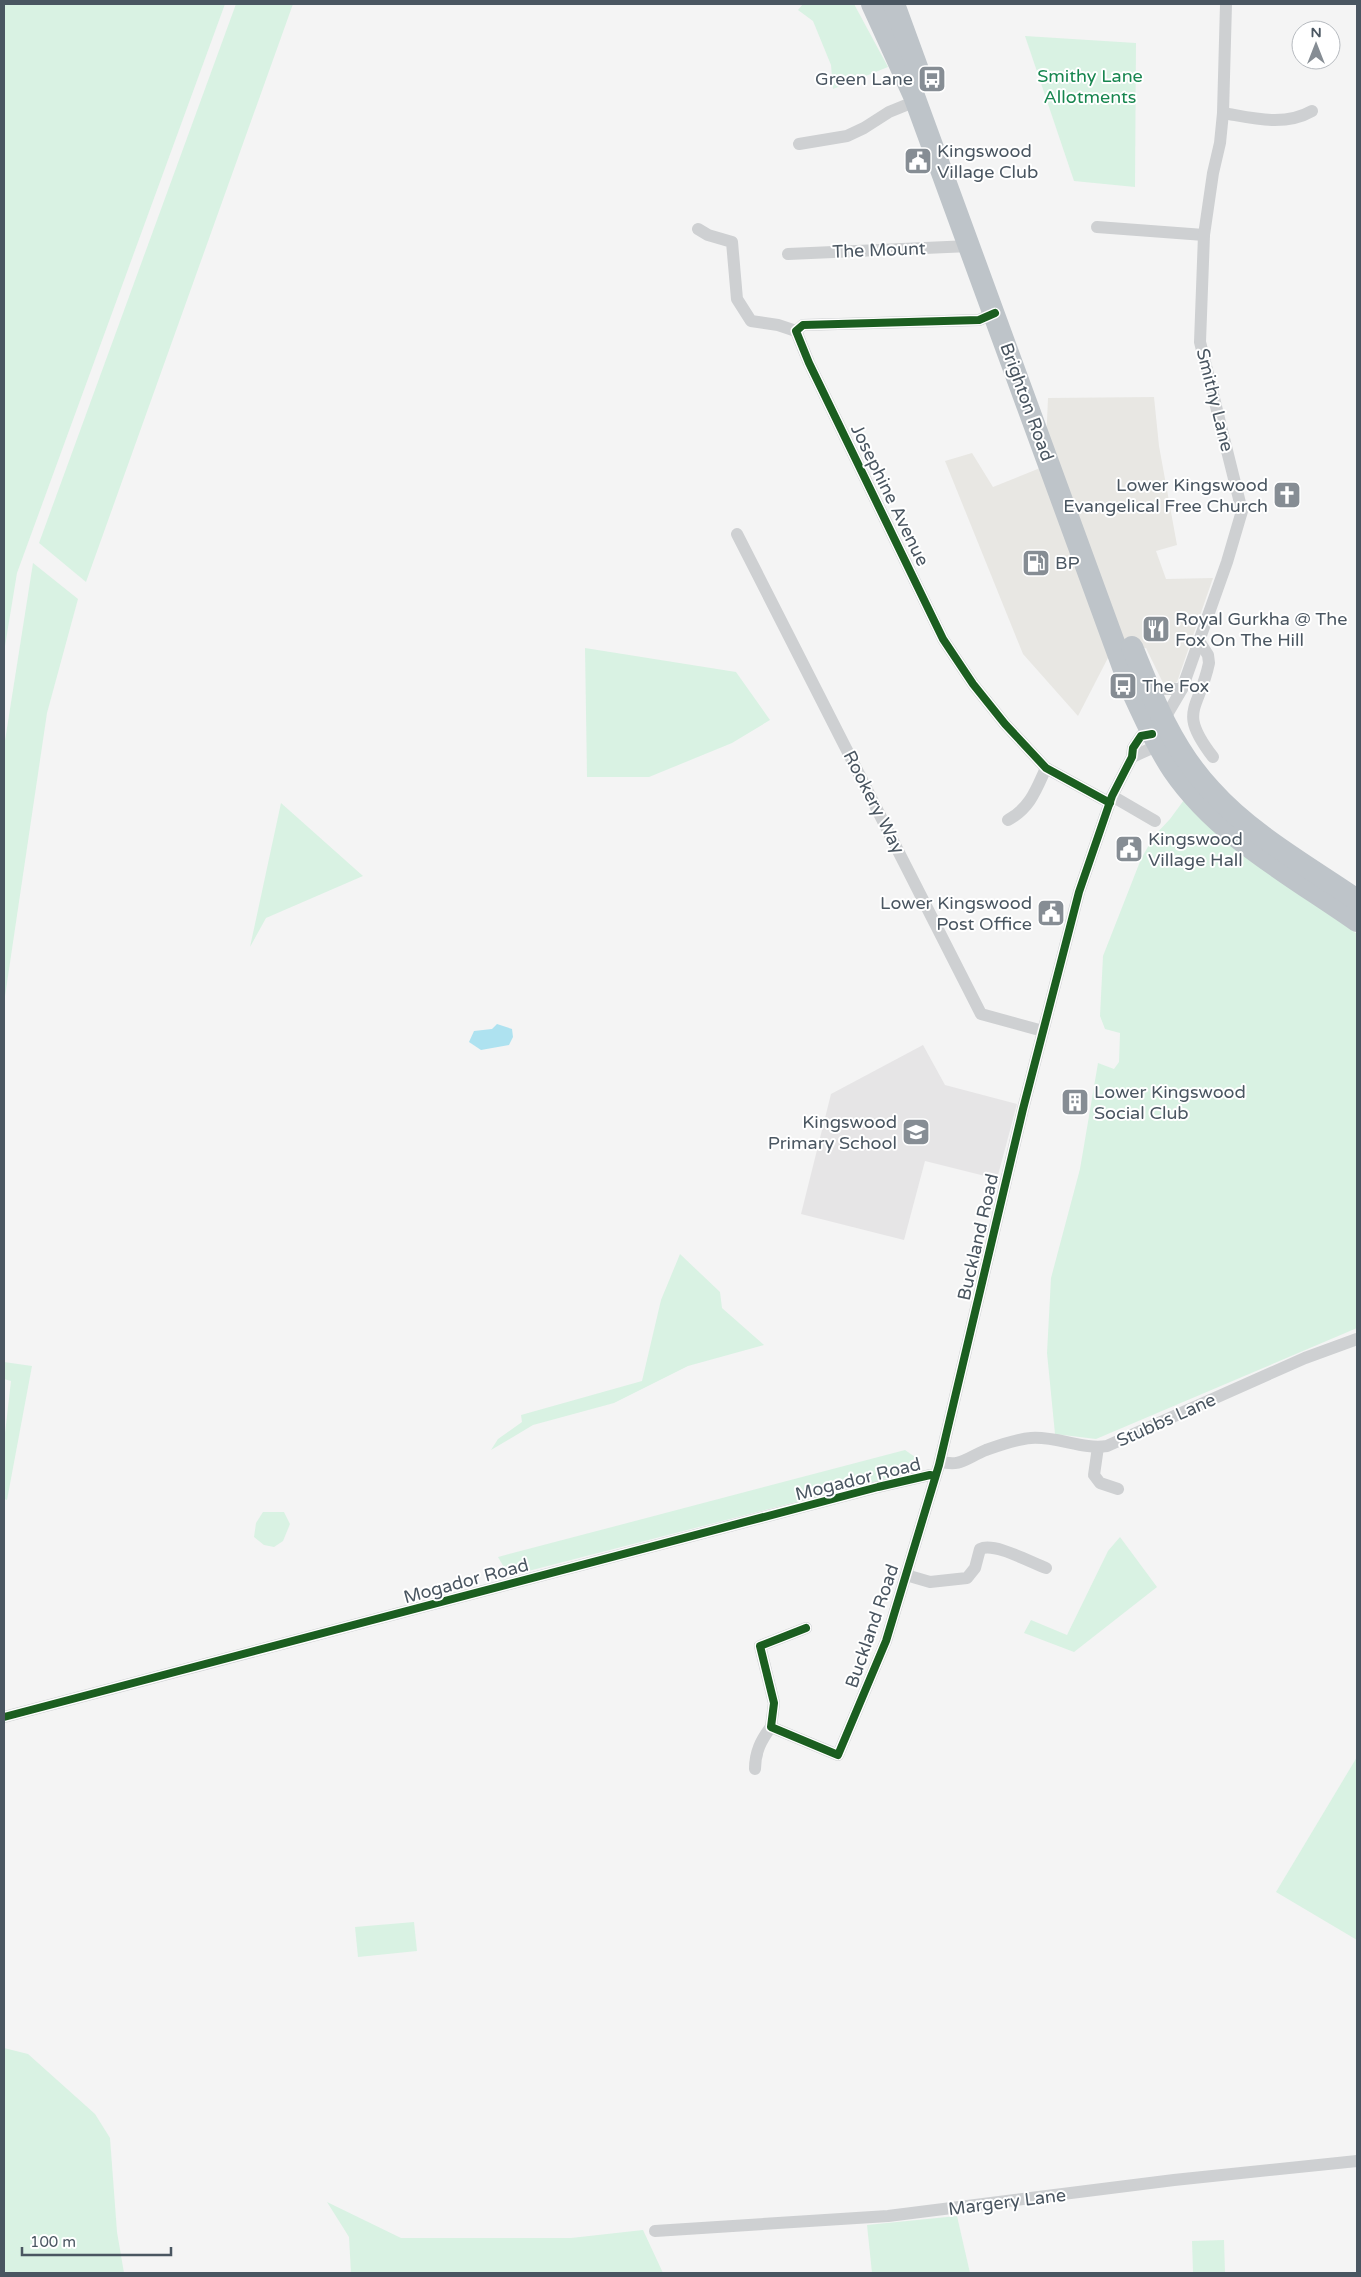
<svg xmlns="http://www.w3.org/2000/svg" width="1361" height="2277" viewBox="0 0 1361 2277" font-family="'Varela Round',sans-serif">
<rect width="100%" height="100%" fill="#f4f4f4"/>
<polygon fill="#e8e7e3" points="1154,397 1159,446 1177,545 1156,551 1166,579 1213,578 1177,682 1171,685 1163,683 1146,648 1111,652 1078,716 1023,654 945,461 972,453 993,487 1045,466 1048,398"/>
<polygon fill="#e6e5e6" points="923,1045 945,1085 1017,1104 997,1179 925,1161 904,1240 801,1214 831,1094"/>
<g fill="#d9f2e3">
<polygon points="4,4 225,4 17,573 4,652"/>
<polygon points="236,4 293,4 86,582 39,543"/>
<polygon points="803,4 854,4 888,67 833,89 831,65 813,21 798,10"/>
<polygon points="1025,36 1136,43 1135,187 1074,181"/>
<polygon points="33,563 78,599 47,713 4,1003 4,747"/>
<polygon points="585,648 736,672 770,720 732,743 649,777 587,777"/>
<polygon points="1184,800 1263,864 1357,934 1357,1328 1096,1439 1055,1434 1047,1353 1051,1278 1080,1169 1098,1063 1114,1069 1119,1062 1120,1033 1105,1029 1100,1016 1103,956 1141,859 1154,836 1170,819"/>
<polygon points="281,803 363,876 266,918 250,947"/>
<polygon points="680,1254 720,1292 722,1308 764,1345 688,1366 614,1403 533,1425 491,1450 498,1439 522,1422 521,1415 642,1381 661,1300"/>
<polygon points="4,1362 32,1366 7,1500 4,1499 4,1442 11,1381 4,1379"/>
<polygon points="905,1450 918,1459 916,1471 509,1576 498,1557"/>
<polygon points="263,1512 284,1512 290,1524 283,1541 274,1547 264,1545 254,1537 256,1523"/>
<polygon points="1120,1537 1157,1587 1074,1652 1024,1633 1031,1620 1067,1635 1108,1551"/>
<polygon points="1357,1757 1357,1940 1276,1892"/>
<polygon points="414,1922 417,1951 358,1957 355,1927"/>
<polygon points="4,2048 28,2054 95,2114 110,2138 117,2232 124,2273 4,2273"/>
<polygon points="327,2202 401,2238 571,2238 643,2230 663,2273 351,2273 349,2237"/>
<polygon points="957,2216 970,2273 872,2273 867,2225"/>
<polygon points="1224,2240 1225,2273 1193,2273 1192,2241"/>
</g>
<polygon fill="#aee2f0" points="497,1024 512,1029 513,1037 509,1045 481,1050 469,1042 474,1031 492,1029"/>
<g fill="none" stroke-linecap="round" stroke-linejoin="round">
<g stroke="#ced0d2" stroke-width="12">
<path d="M1223 113C1253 118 1284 127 1312 111"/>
<polyline points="799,144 847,136 864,128 889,112 916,101"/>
<polyline points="1097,227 1204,235"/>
<polyline points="698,229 708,235 732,242 737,299 751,321 778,325 796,331"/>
<polyline points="788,254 970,246"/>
<polyline points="995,313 979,320 803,325 796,331 809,363 943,639 973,684 1005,724 1046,768 1110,803"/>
<polyline points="737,534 981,1014 1043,1031"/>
<path d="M1199 641 1208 655 1209 663C1199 711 1177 710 1213 757"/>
<polyline points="1146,683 1162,689 1182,689"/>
<polyline points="1162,723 1182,689 1227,562 1242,511 1200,342 1204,235 1213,173 1220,143 1223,113 1226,4"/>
<polyline points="1132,757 1152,748 1152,736"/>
<polyline points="1112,796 1155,821"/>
<path d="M1008 820C1030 808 1036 790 1046 768"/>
<polyline points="1098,1447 1094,1475 1100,1483 1118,1489"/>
<path d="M940 1461C960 1468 968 1457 986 1450 1000 1445 1016 1439 1031 1438 1057 1436 1083 1450 1107 1446L1305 1358 1357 1339"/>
<path d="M906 1575 930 1582 967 1578 975 1568 980 1549C994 1542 1030 1562 1046 1568"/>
<polyline points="806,1628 760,1646 774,1703 771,1727 838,1755 886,1641 939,1465 1023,1109 1079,892 1112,796 1132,757 1133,748 1141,736 1152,734"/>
<polyline points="4,1717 878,1487 930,1475 935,1476"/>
<path d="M755 1769C755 1752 761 1740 771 1727"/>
<polyline points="655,2231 888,2216 1174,2180 1357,2161"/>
</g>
<g stroke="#bec4c9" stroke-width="22">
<path d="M872 4 914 96 1131 689C1144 716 1156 745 1173 770 1218 836 1293 876 1357 921"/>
<polyline points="894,4 921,78"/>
<path d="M1132 647C1152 697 1173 750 1211 790 1250 834 1309 867 1357 900"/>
</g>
<defs>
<g id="cycleway">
<polyline points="995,313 979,320 803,325 796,331 809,363 943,639 973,684 1005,724 1046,768 1110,803"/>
<polyline points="806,1628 760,1646 774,1703 771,1727 838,1755 886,1641 939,1465 1023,1109 1079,892 1112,796 1132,757 1133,748 1141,736 1152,734"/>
<polyline points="4,1717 878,1487 930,1475 935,1476"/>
</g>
</defs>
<use href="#cycleway" stroke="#fff" stroke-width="11"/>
<use href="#cycleway" stroke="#1b5e20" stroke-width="8"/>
</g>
<defs>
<symbol id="bus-square" viewBox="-11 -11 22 22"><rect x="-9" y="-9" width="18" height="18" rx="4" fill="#868d94" stroke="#fff"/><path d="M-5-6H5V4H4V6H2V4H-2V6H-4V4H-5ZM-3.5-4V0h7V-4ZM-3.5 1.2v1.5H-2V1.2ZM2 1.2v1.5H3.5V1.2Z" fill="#fff"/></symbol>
<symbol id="civic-square" viewBox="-11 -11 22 22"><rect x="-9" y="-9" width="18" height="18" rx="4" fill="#868d94" stroke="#fff"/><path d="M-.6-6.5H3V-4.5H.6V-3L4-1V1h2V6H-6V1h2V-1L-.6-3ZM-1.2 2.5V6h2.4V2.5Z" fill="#fff"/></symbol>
<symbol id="church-square" viewBox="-11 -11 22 22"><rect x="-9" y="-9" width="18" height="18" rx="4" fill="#868d94" stroke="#fff"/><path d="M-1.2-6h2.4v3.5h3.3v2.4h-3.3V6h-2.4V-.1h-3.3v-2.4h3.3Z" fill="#fff"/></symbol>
<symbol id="fuel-square" viewBox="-11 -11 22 22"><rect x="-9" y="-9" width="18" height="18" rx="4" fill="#868d94" stroke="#fff"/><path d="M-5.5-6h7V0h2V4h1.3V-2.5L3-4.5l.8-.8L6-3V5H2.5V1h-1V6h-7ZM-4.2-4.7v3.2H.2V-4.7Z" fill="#fff"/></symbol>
<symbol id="restaurant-square" viewBox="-11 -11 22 22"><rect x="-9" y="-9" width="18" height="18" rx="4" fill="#868d94" stroke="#fff"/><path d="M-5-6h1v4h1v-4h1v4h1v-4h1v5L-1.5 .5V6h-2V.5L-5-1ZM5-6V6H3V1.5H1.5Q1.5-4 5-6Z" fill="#fff"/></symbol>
<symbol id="building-square" viewBox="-11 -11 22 22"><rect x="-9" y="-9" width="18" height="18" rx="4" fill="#868d94" stroke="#fff"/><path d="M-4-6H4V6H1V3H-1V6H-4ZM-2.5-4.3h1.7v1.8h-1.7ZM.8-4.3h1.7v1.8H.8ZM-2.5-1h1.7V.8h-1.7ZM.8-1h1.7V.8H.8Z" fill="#fff"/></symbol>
<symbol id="school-square" viewBox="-11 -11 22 22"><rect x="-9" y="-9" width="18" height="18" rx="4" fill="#868d94" stroke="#fff"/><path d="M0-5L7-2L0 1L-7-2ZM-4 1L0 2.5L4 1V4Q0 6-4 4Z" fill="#fff"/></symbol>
</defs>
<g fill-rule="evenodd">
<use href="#bus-square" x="916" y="63" width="32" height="32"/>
<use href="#civic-square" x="902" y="145" width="32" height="32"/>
<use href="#church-square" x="1271" y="479" width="32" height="32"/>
<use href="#fuel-square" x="1020" y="547" width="32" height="32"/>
<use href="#restaurant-square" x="1140" y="613" width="32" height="32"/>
<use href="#bus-square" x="1107" y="670" width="32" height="32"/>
<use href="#civic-square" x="1113" y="833" width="32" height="32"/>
<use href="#civic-square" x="1035" y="897" width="32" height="32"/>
<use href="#building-square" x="1059" y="1086" width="32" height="32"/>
<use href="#school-square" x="900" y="1116" width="32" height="32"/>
</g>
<g text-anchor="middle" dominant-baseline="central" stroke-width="4" stroke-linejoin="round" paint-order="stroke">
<g font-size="18" fill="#17864f" stroke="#fff">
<text x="1090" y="76">Smithy Lane<tspan x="1090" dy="21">Allotments</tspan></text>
</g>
<g font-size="18" fill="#4a5661" stroke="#fff" text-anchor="start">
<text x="913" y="79" text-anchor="end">Green Lane</text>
<text x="937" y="151">Kingswood<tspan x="937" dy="21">Village Club</tspan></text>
<text x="1268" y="485" text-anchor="end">Lower Kingswood<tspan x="1268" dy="21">Evangelical Free Church</tspan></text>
<text x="1055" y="563">BP</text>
<text x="1175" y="619">Royal Gurkha @ The<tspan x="1175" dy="21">Fox On The Hill</tspan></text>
<text x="1142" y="686">The Fox</text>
<text x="1148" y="839">Kingswood<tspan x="1148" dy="21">Village Hall</tspan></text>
<text x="1032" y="903" text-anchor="end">Lower Kingswood<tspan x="1032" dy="21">Post Office</tspan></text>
<text x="1094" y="1092">Lower Kingswood<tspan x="1094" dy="21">Social Club</tspan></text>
<text x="897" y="1122" text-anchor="end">Kingswood<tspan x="897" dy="21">Primary School</tspan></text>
</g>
<g font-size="18" fill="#4a5661" stroke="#fff">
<text transform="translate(879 250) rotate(-2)">The Mount</text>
<text transform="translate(1215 400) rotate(76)">Smithy Lane</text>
<text transform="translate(1027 402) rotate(70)">Brighton Road</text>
<text transform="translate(890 495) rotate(64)">Josephine Avenue</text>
<text transform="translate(874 802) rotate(63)">Rookery Way</text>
<text transform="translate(978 1237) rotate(-77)">Buckland Road</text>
<text transform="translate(1166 1420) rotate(-24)">Stubbs Lane</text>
<text transform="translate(858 1479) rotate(-14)">Mogador Road</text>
<text transform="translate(466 1581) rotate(-15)">Mogador Road</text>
<text transform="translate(872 1626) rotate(-71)">Buckland Road</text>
<text transform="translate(1007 2202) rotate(-7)">Margery Lane</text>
</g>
</g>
<rect width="1361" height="2277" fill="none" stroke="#4a5661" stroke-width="10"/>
<g transform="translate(1316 45)"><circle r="24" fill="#ffffff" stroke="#b7bbc0"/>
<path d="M0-4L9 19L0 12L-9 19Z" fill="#868d94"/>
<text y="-8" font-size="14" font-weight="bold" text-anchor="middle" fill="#4a5661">N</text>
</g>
<path d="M22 2247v8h149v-8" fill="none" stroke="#4a5661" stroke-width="2.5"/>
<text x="30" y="2247" font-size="15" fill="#4a5661" stroke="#ffffff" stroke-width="4" paint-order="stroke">100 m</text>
</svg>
